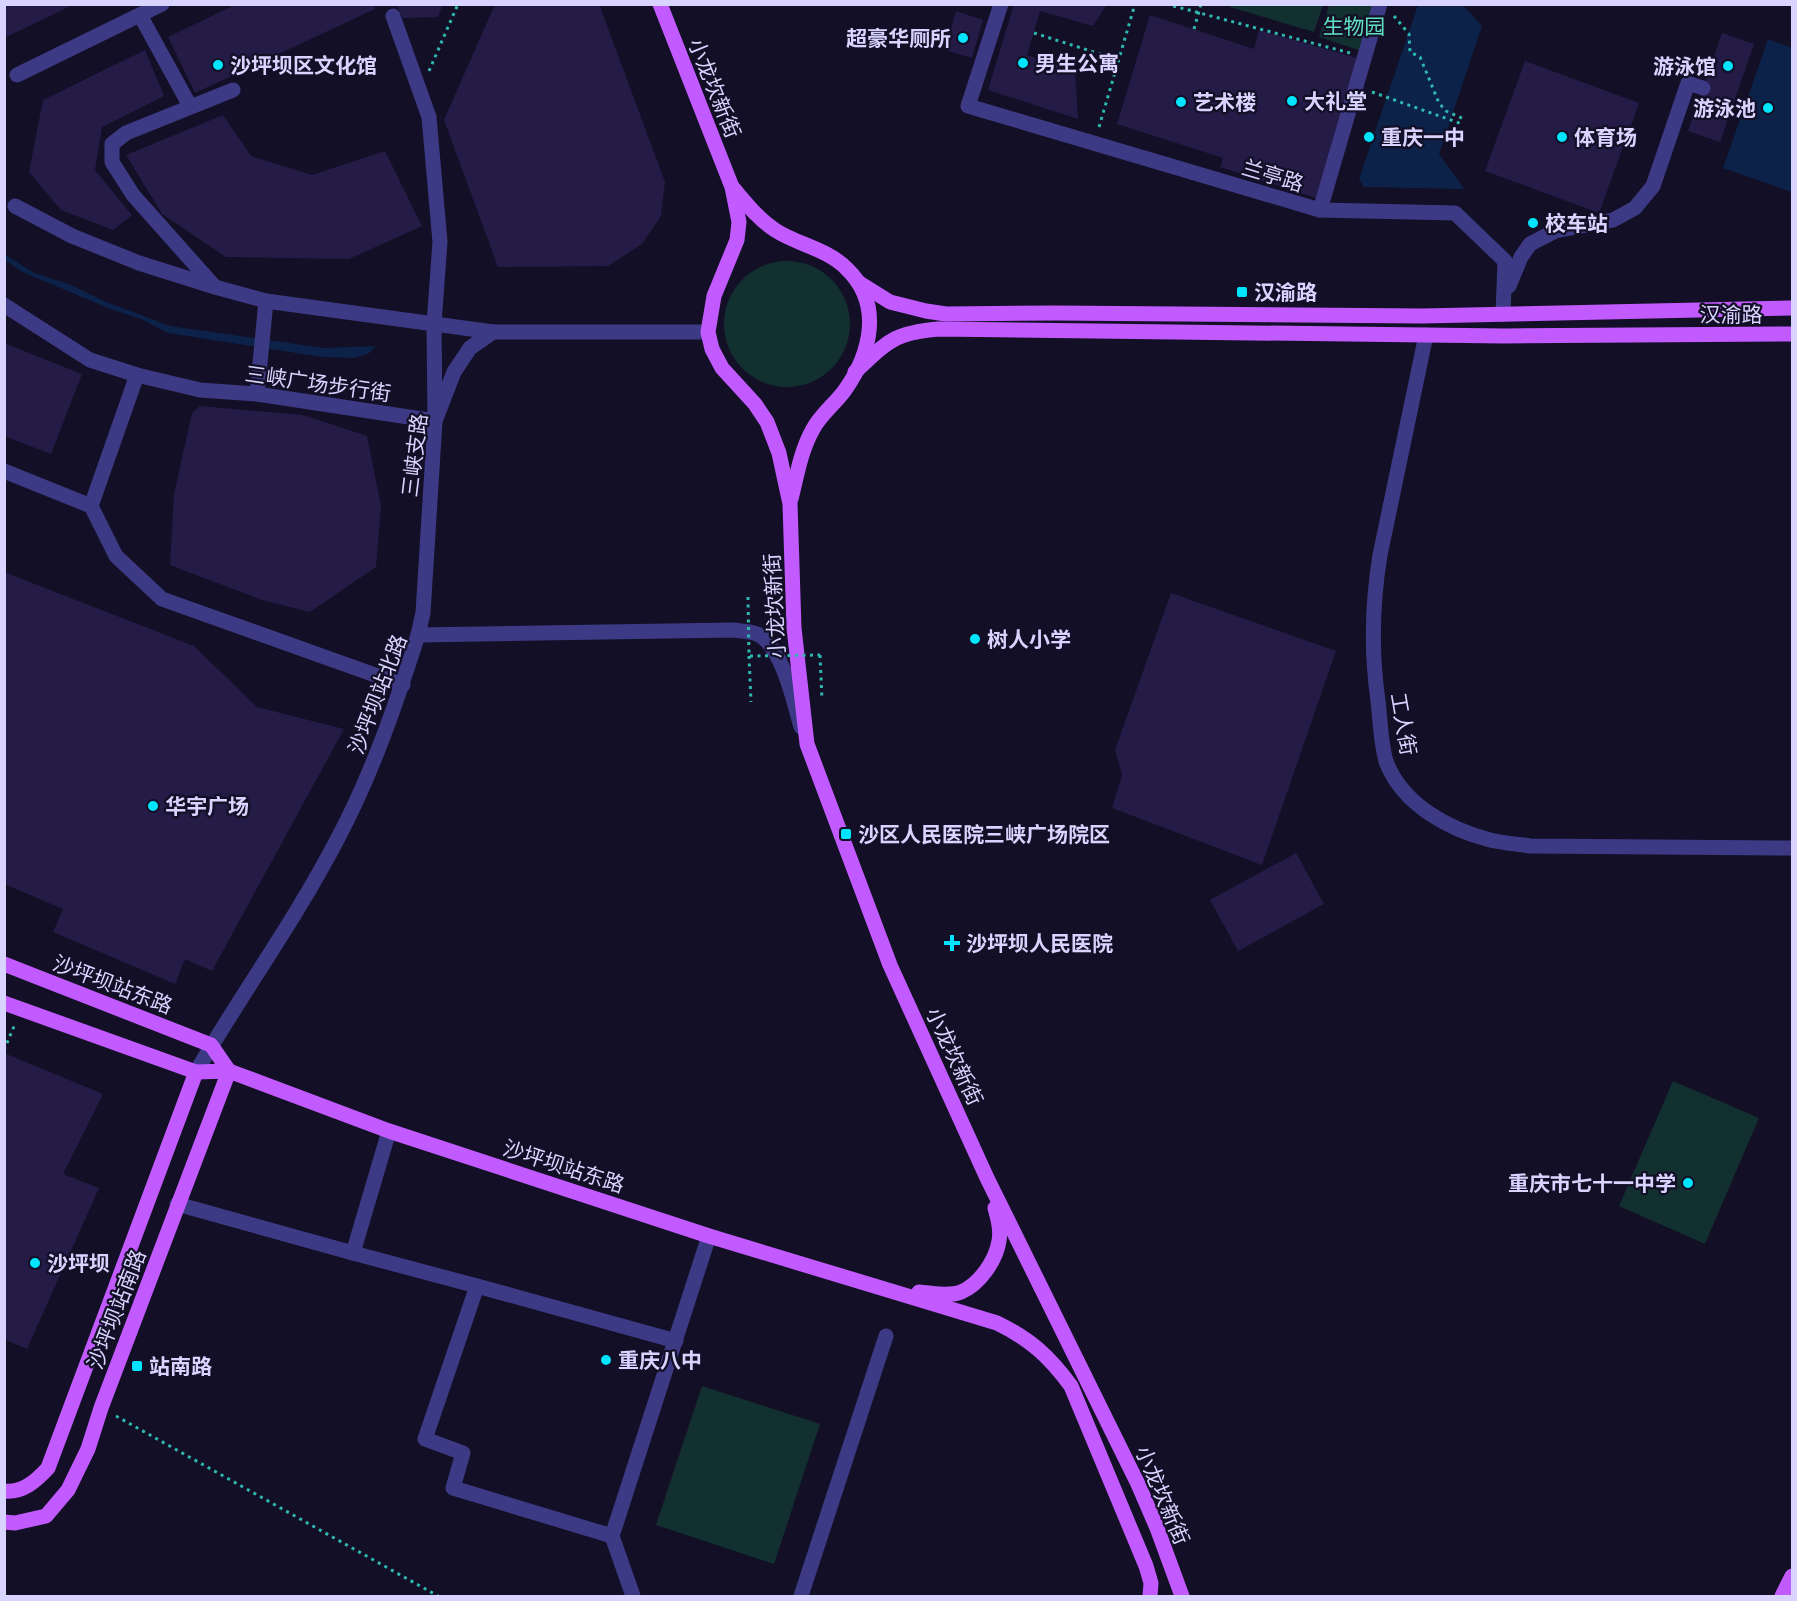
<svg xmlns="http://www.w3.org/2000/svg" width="1797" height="1601" viewBox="0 0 1797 1601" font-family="'Golos Text','Noto Sans SC',sans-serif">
<rect width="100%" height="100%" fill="#130f26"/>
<g fill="#12302f">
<polygon points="1231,4 1323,4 1323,5 1314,32 1230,7"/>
<polygon points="1329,5 1383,5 1368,53 1319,37"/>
<circle cx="787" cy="324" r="63"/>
<polygon points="1673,1081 1759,1118 1705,1244 1619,1206"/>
<polygon points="702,1386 820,1424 774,1564 656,1525"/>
</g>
<g fill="#0c2248">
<polygon points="1418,5 1463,5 1482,26 1439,154 1464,189 1364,187 1359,179"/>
<polygon points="1768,39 1792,48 1792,192 1723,168"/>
<polygon points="4,254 34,273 69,284 104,301 170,326 324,348 376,346 368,354 354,358 322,357 168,333 141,319 113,310 22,272 5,260"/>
</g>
<g fill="#241b47">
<polygon points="4,4 75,4 4,38"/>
<polygon points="237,4 373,4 375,9 195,93 168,37"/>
<polygon points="396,4 443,4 438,17 403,18"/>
<polygon points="495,4 599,4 665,182 661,216 642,244 608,266 498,267 444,120"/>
<polygon points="1014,4 1107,4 1093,26 1040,11 1027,55 1075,71 1078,119 988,90"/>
<polygon points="956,11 983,20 972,58 945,50"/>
<polygon points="1150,15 1254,49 1259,30 1357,58 1319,199 1220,167 1223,158 1117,124"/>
<polygon points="1722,33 1754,44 1720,142 1688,131"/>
<polygon points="145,50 164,96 102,127 95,170 132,215 113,230 61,210 29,172 43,100"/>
<polygon points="1525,61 1639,103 1599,213 1485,171"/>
<polygon points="223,115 251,156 312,175 385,151 422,226 349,259 226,257 162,214 126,155"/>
<polygon points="4,343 82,374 51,454 4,436"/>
<polygon points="200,406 303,415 367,436 381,506 376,567 310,612 262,600 170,565 174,494 192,413"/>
<polygon points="4,572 194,646 257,707 344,729 212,971 185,959 175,984 53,932 63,909 4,884"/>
<polygon points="1171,593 1336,651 1262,865 1112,808 1122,775 1115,750"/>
<polygon points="1296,853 1324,904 1238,951 1210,900"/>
<polygon points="4,1053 103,1094 63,1174 99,1188 27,1349 4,1339"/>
</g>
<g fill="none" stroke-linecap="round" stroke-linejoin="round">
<g stroke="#2fb8b0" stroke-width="3" stroke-dasharray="3 4.5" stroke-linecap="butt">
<polyline points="1166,4 1350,53"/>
<polyline points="1394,16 1409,34 1410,52 1420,57 1439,103 1446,111 1464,119"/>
<polyline points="1194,29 1201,4"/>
<polyline points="1034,33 1119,60"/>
<polyline points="429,71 458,4"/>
<polyline points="1372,92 1462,124"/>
<polyline points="1099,127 1135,4"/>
<polyline points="820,655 822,700"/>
<polyline points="749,656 751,702"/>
<polyline points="4,1050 15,1024"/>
<polyline points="116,1416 438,1596"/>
</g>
<g stroke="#3d3a85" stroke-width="15">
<polyline points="1001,4 968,106 1320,210 1455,213 1505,261 1503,314"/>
<polyline points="140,15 190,106"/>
<polyline points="17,75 162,4"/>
<polyline points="15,206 72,236 139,263 215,287 266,301 493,332"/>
<polyline points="1320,210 1380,4"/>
<polyline points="214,286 133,195 112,162 112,144 126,133 233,90"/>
<polyline points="1509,286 1521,257 1530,244 1555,231 1613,220 1635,208 1653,186 1688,83 1703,88"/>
<polyline points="4,305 90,360 137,375 200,390 257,394 435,421 434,324 440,242 429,117 393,16"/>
<path d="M1426 335 1380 555C1372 604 1371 652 1378 701 1380 717 1381 749 1387 764 1404 805 1448 829 1490 840 1503 843 1517 844 1530 846L1792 848"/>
<polyline points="257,394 266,301"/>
<polyline points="4,471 91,506 116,556 162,599 403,685"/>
<polyline points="91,506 137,375"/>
<polyline points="418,635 423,613 435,421 454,372 470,348 493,332 708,332"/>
<path d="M196 1072C242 993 296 919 338 838 372 774 396 704 418 635L733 630C740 631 750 631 757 634 782 645 794 703 801 727"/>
<polyline points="389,1131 353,1253 477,1286"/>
<polyline points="177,1204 353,1253"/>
<polyline points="612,1536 453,1488 463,1453 425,1439 477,1286 676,1341"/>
<polyline points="633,1596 612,1536 709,1236"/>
<polyline points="801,1596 886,1336"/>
</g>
<g stroke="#c25bff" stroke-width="15">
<polyline points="660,4 732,187 739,222 737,240 714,296 708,332 712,349 722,368 755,404 767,422 779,453 790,504 794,628 807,744 890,965 987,1178 1138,1484 1157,1528 1182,1596"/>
<path d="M733 188C746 203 758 219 775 230 798 245 828 249 847 269 883 304 871 353 845 390 835 404 821 414 813 429 801 450 797 475 791 499"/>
<polyline points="858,282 890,302 926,311 946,314 1055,313 1423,316 1792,308"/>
<path d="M855 372C887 342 893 333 938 329L1504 336 1792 334"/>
<polyline points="4,964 211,1045 229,1071"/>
<path d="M4 1003 196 1072 229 1071 389 1131 709 1236 997 1323C1030 1339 1049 1356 1071 1386L1146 1566 1151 1583 1150 1596"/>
<path d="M919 1292C932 1293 949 1297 961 1292 980 1284 996 1260 999 1241 1001 1230 998 1219 995 1208"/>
<path d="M4 1491C23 1493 36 1481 48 1468L196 1072"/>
<polyline points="4,1522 15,1523 46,1516 68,1490 88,1449 101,1408 229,1071"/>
<polyline points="1782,1596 1792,1576"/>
</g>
<polyline stroke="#2fb8b0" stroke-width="3" stroke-dasharray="3 4.5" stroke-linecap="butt" points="748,597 749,656 820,655"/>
</g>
<g fill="#00e5ff" stroke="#130f26" stroke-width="2">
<circle cx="963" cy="38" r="6"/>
<circle cx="1023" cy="63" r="6"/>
<circle cx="218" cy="65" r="6"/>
<circle cx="1728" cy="66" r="6"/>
<circle cx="1292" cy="101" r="6"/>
<circle cx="1181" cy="102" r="6"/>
<circle cx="1768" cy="108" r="6"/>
<circle cx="1369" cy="137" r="6"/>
<circle cx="1562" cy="137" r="6"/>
<circle cx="1533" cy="223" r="6"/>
<rect x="1236" y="286" width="12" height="12" rx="3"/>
<circle cx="975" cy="639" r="6"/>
<circle cx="153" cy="806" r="6"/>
<rect x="840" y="828" width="12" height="12" rx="3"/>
<path d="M949 934h6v6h6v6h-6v6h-6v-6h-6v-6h6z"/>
<circle cx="1688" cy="1183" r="6"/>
<circle cx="35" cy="1263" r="6"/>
<circle cx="606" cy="1360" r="6"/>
<rect x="131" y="1360" width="12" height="12" rx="3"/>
</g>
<g text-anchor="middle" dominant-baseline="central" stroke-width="4.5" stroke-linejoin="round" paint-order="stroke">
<g font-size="21" fill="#5fe0c0" stroke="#130f26">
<text x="1354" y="26">生物园</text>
</g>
<g font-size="21" font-weight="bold" fill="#d9d4ff" stroke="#130f26" text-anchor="start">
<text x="951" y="38" text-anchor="end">超豪华厕所</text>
<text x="1035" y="63">男生公寓</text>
<text x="230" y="65">沙坪坝区文化馆</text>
<text x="1716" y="66" text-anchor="end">游泳馆</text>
<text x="1304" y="101">大礼堂</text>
<text x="1193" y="102">艺术楼</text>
<text x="1756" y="108" text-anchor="end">游泳池</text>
<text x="1381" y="137">重庆一中</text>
<text x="1574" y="137">体育场</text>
<text x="1545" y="223">校车站</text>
<text x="1254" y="292">汉渝路</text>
<text x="987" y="639">树人小学</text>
<text x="165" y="806">华宇广场</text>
<text x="858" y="834">沙区人民医院三峡广场院区</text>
<text x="966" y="943">沙坪坝人民医院</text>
<text x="1676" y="1183" text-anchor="end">重庆市七十一中学</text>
<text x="47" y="1263">沙坪坝</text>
<text x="618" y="1360">重庆八中</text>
<text x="149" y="1366">站南路</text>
</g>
<g font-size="21" fill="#d9d4ff" stroke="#130f26">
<text transform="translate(715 88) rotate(68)">小龙坎新街</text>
<text transform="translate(1273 175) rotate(17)">兰亭路</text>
<text x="1731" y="314">汉渝路</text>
<text transform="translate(318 383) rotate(8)">三峡广场步行街</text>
<text transform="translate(414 455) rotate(-83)">三峡支路</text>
<text transform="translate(774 606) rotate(-93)">小龙坎新街</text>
<text transform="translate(377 694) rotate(-69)">沙坪坝站北路</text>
<text transform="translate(1404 724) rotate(80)">工人街</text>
<text transform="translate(113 984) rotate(21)">沙坪坝站东路</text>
<text transform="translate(955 1056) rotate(65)">小龙坎新街</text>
<text transform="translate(564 1166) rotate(18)">沙坪坝站东路</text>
<text transform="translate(116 1309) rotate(-69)">沙坪坝站南路</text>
<text transform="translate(1163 1495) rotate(67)">小龙坎新街</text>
</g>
</g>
<rect width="1797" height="1601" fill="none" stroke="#d9d4ff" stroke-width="12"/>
</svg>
